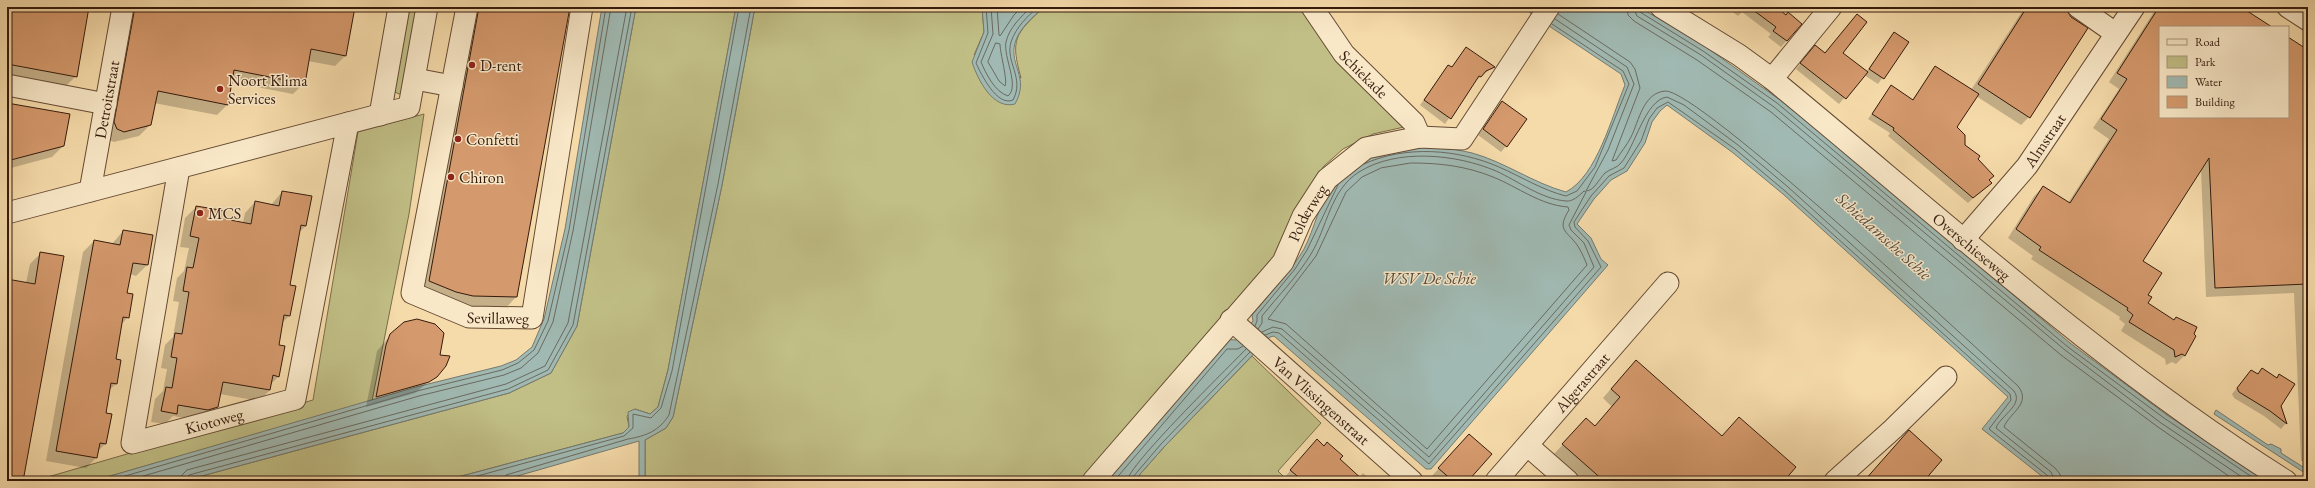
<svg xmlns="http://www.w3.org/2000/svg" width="2315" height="488" viewBox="0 0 2315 488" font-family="'EB Garamond',serif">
<rect width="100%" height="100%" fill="#f6dbaa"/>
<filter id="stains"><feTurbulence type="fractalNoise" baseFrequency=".005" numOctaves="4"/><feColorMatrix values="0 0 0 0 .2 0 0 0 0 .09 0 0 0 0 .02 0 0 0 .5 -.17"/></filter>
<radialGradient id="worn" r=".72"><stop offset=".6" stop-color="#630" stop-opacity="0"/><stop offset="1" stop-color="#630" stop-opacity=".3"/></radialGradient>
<g fill="#c1bf86" stroke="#7b6d4a">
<polygon points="406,7 421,7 403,93 399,94 393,91"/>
<polygon points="636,7 736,7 668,370 658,407 650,414 635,409 627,416 629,427 623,433 443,481 183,481 509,393 551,373 577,326"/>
<path d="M755 7H982L984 32 974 55 1021 78C1010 39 1015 34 1044 7H1300L1413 125 1373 134 1343 149 1324 166 1315 180 1280 255 1083 481H645V440L666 428 673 417 722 185Z"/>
<polygon points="424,114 409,214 372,401 93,481 34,481 313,400 358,132"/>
<polygon points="1252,356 1321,423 1278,471 1288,481 1134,481 1164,447"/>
</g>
<g fill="#a0b9b2" stroke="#757a70">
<polygon points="602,7 636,7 577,326 551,373 509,393 183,481 93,481 416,387 501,366 516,360 532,347 544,319 565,229"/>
<polygon points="736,7 755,7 722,185 673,417 666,428 645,440 645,481 639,481 639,441 500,481 443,481 623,433 629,427 628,412 635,409 650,414 658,407 668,370"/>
<path d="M982 7H1044C1033 17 1019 28 1015 43 1009 66 1030 77 1015 104 993 110 978 80 972 62L984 32Z"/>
<path d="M1527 7H1639L1706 47 1780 100 1834 143 2070 343 2167 415 2266 481H2048L1982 429 2008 397 1783 194 1732 152 1667 105 1660 111 1652 122 1645 143 1627 171 1611 180 1594 199 1577 224 1591 238 1601 259 1608 265 1431 469H1426L1274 336 1270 337 1164 447 1134 481H1102L1224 339 1236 340 1253 321 1252 315C1269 294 1290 273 1304 249 1315 228 1319 202 1334 183 1364 144 1428 142 1472 153 1505 162 1533 183 1566 192 1597 176 1612 116 1625 85L1621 74 1531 14Z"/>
<polygon points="2216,410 2268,445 2271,444 2281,449 2281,453 2303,467 2308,475 2214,414"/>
</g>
<g fill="#0003">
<polygon points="7,7 88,7 76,76 65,87 7,77"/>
<polygon points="127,7 354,7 346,55 335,66 308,61 304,83 293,94 231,82 227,105 217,115 154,103 150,125 139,136 114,142 106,139"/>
<polygon points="470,7 569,7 516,297 506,308 480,308 445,302 419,292"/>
<polygon points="1726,7 1775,7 1785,16 1801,24 1781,47 1768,37 1771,34 1742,12 1738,16"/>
<polygon points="2025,7 2067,7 2066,13 2086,29 2029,117 2021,125 1976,96 1956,127 1964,145 1976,159 1988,180 1985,187 1968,203 1888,136 1890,133 1868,119 1891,87 1912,100 1935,67 1971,90"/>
<polygon points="2157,7 2240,7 2270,27 2160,27 2160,117 2288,117 2288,39 2308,52 2308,461 2301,461 2294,293 2206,297 2201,169 2142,261 2147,303 2185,355 2176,364 2172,362 2166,365 2165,359 2121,331 2125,324 2119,319 2120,317 2031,259 2033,256 2008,238 2034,196 2043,187 2068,203 2109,139 2093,128 2119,89 2109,82"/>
<polygon points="1857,15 1841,53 1866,72 1894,33 1908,42 1878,84 1864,75 1839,104 1796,69 1810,52 1824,54"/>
<polygon points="1466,48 1493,67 1475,81 1445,124 1420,105 1444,71 1449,66 1451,68"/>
<polygon points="1502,102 1506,146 1501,152 1478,135"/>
<polygon points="7,104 63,146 52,157 7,169"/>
<polygon points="282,192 306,226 298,233 288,286 289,316 282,323 278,346 279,376 271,384 270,390 259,401 220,394 217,407 206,418 196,420 173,416 165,424 151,422 155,399 163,391 167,369 161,368 165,345 173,337 179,302 173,301 177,278 184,271 189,248 180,247 185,218 196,207 223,220 243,223 245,213 255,202 271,205"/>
<polygon points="123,231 147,265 136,276 130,274 126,293 128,317 121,325 114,360 116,384 108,391 104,414 105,444 98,451 96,458 86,468 46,461 83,252 94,241 112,244"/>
<polygon points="41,253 24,476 18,481 11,481 16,480 16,478 7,480 7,279 26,283 30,264"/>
<polygon points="395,330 439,356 442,371 415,393 366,407 377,351"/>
<polygon points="2262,369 2276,379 2279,375 2279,406 2286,423 2281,429 2264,416 2234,398 2232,394 2251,371 2257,375"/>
<polygon points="1627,370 1722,437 1783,481 1585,481 1554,454 1586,419 1595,427 1612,407 1603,398"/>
<polygon points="1469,435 1466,481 1435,481 1431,477"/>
<polygon points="1309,449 1338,459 1359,478 1363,473 1372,481 1285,481 1283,479"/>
</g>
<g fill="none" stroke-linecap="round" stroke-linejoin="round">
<g stroke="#6a6a60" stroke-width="1">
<path d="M986 7 988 33 976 63C981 74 997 107 1013 100 1025 78 1005 62 1011 42 1016 27 1027 17 1038 7"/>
<path d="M991 7 993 34 981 62C986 74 995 92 1008 96 1020 86 1003 57 1006 42 1009 28 1021 17 1031 7"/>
<polyline points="997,7 999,35 1000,36 1014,15 1022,7"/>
<polyline points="1627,7 1628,15 1634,21 1697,60 1771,112 2061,355 2158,427 2236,481"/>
<polyline points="1633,7 1637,16 1701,55 1774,107 2065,350 2161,423 2248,481"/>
<polyline points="1638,7 1640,12 1703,51 1777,103 2068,347 2164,418 2258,481"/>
<path d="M1558 14 1630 62 1635 69 1640 88 1612 161 1616 160C1621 152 1627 145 1631 137 1639 121 1643 93 1665 91 1697 88 1977 349 2018 386 2032 404 2009 413 2004 427L2055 468 2060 474 2061 481"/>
<path d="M1555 19 1627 67 1634 84 1608 150 1586 191C1594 191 1599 179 1605 173 1610 169 1617 168 1621 163 1635 147 1645 100 1667 97L1684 105 1738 145 1788 187 2014 391C2024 405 2000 416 1996 428L2051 472 2055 481"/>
<path d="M996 43 1000 44C1000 53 1008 81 1005 86L999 81 988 62Z"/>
<path d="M1411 163C1440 163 1466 166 1493 177 1518 187 1540 205 1568 207L1569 210C1555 232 1569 231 1579 248 1582 253 1585 260 1587 265L1427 449 1286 324 1268 319 1316 256 1346 192 1362 177 1381 168Z"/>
<path d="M1364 164C1405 145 1458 149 1499 167 1522 177 1542 190 1566 196L1577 191 1595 167 1629 84 1623 71 1552 24"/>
<polyline points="1255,326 1257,321 1257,315 1295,269 1307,250 1338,185"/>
<path d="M1258 329 1262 323V316C1278 296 1297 277 1311 254 1327 228 1330 190 1359 172 1397 148 1456 154 1496 171 1518 181 1541 199 1566 201 1572 202 1579 196 1584 191L1586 192 1569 225 1571 230 1584 243 1594 267 1429 457 1282 329 1273 327 1262 332"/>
<polyline points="1265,335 1273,332 1279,333 1429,464 1601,267 1588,241 1575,227 1574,222 1591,196 1609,176 1624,168 1641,141 1649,119 1657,108 1668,102 1735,149 1785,191 2010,394 2011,400 1989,429 2048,476 2050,481"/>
<polyline points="108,481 417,391 502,370 518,363 534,350 548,321 569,230 606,7"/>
<polyline points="126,481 419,396 504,375 521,368 538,353 553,322 573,231 611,7"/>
<polyline points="180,481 182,475 187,470 506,384 545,366 568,323 627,7"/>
<polyline points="185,481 189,475 508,389 548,370 573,325 632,7"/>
<polyline points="459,481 624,436 633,428 633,414 651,418 661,408 672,371 739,7"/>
<path d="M502 481 506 475 628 439C646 436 659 431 669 415L718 184 751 7"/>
<polyline points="1114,481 1227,349 1238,349 1243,346"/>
<path d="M1127 481C1128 465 1229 367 1246 349"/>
<polyline points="1132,481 1133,477 1161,444 1250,352"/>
</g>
</g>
<g fill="#d4996c" stroke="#351b0d">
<polygon points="7,7 89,7 77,77 7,64"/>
<polygon points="135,7 355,7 346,56 311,49 305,84 234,70 228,105 158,91 151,125 124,132 117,129 114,122"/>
<polygon points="479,7 570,7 517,297 473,296 456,292 429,281"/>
<polygon points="1749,7 1776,7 1786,15 1788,12 1802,24 1787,41 1773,31 1776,27"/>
<polygon points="2027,7 2065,7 2071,17 2088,28 2030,118 1978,84"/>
<polygon points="2159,7 2241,7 2272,27 2160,27 2160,117 2288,117 2288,37 2308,50 2308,284 2215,288 2209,158 2143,261 2162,273 2148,295 2152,297 2148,303 2174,320 2176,317 2197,327 2194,334 2196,336 2185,356 2182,354 2175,357 2174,350 2129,322 2133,315 2127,310 2128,308 2039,250 2041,247 2016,229 2043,186 2070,203 2117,130 2101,119 2127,79 2117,73"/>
<polygon points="1857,14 1867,22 1843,53 1868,72 1846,99 1800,63 1815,45 1825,53"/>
<polygon points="1894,32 1909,42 1884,79 1869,69"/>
<polygon points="1466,47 1495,67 1486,71 1481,77 1479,76 1451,119 1424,100 1448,65 1452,67"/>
<polygon points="1935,66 1979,94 1957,127 1965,135 1965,145 1980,156 1978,159 1994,176 1989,180 1992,183 1973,198 1893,130 1894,128 1872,114 1891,85 1913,100"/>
<polygon points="1502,101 1527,119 1507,147 1483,129"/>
<polygon points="7,103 70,114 64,146 7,161"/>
<polygon points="282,191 312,196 306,226 301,225 290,285 296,286 290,316 284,315 279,345 285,346 279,377 273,375 270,390 223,382 218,407 208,410 178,405 177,414 161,411 166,387 172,388 177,358 171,357 175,333 182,334 189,292 183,291 187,267 193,268 199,238 190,236 196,206 226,211 225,219 251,224 255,201 279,206"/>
<polygon points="123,230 153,235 148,265 133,263 127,293 133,294 129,318 123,317 116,359 121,360 117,384 111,383 106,413 112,414 106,444 100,443 97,458 56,451 94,240 120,245"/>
<polygon points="40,252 64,256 24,476 7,481 7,279 35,284"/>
<polygon points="417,319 435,324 444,333 440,355 450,356 446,366 437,377 429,382 376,397 386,345 390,334 404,322"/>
<polygon points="1636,360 1722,436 1739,417 1796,467 1784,481 1604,481 1562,444 1586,418 1595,426 1620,397 1611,389"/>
<polygon points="2262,368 2277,378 2279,374 2295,384 2281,406 2287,424 2270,411 2239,392 2237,388 2251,370 2258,374"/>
<polygon points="1909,430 1942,460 1924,481 1864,481"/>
<polygon points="1469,434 1492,454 1468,481 1453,481 1438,468"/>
<polygon points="1317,439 1324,446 1327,442 1343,456 1340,459 1364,481 1303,481 1290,470"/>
</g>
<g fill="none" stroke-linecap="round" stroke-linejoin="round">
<defs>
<g id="minor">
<path id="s1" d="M467 7 412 293 469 317 532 318 582 7"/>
<path id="s2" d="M1312 7 1344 54 1414 123 1420 137"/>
<path id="s3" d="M1661 7 1739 55 1772 79C1940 217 2101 365 2286 481"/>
<polyline points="2078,7 2115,33"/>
<polyline points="2288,7 2308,20"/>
<polyline points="415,79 452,86"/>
<polyline points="1772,79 1831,7"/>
<polyline points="7,85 106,104"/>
<polyline points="380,115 399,7"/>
<path id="s4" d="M179 168 132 443 295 399 348 123"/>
<path id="s5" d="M90 191 123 7"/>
<polyline points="7,213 409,107 427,7"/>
<path id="s6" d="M1963 240 2027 166 2134 7"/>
<path id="s7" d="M1231 320 1412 481"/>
<polyline points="1528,446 1568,481"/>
<path id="s8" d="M1093 481 1283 262 1303 216 1327 179 1366 148 1420 137 1462 139 1549 7"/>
<path id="s9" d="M1496 481 1668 283"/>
<polyline points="1835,481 1893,429 1946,377"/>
</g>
</defs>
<use href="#minor" stroke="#654b34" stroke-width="23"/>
<use href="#minor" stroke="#f9e8c8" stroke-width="21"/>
</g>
<g fill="#8f2418" stroke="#f9e8c8" stroke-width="1.5">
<circle cx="472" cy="65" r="4"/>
<circle cx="220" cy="89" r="4"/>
<circle cx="458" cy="139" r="4"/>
<circle cx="451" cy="177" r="4"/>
<circle cx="200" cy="213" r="4"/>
</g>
<g text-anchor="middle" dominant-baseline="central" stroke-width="3" stroke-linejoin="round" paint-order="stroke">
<g font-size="16" fill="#351b0d" stroke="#f9e8c8" text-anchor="start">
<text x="480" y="65">D-rent</text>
<text x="228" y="80">Noort Klima<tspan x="228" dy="18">Services</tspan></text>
<text x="466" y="139">Confetti</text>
<text x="459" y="177">Chiron</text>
<text x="208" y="213">MCS</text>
</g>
<g font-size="16" fill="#351b0d" stroke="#f9e8c8">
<text stroke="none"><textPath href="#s2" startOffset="85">Schiekade</textPath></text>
<text stroke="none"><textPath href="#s5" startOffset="93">Detroitstraat</textPath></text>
<text stroke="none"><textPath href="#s6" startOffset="129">Almstraat</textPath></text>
<text stroke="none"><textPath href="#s8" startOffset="345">Polderweg</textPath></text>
<text stroke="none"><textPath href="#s3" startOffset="393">Overschieseweg</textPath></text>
<text stroke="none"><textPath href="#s1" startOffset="382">Sevillaweg</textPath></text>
<text stroke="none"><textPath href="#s9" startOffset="131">Algerastraat</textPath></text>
<text stroke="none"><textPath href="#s7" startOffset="121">Van Vlissingenstraat</textPath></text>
<text stroke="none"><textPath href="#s4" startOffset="364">Kiotoweg</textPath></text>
</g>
<g font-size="17" font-style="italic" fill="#554a3f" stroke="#f9e8c8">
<text transform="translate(1884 236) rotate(42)">Schiedamsche Schie</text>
<text x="1429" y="278">WSV De Schie</text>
</g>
</g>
<rect width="2315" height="488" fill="none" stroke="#f6dbaa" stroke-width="24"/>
<rect x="8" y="8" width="2299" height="472" fill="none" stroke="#351b0d" stroke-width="2"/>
<rect x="12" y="12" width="2291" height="464" fill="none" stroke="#351b0d"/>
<rect x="2159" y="26" width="130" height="92" fill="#f9e8c8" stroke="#ab967d"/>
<rect x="2167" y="39" width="20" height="6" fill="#f9e8c8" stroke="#ab967d"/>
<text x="2195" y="46" font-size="12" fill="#351b0d">Road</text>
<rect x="2167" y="56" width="20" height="12" fill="#c1bf86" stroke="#ab967d"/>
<text x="2195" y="66" font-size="12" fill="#351b0d">Park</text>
<rect x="2167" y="76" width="20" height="12" fill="#a0b9b2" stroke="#ab967d"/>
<text x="2195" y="86" font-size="12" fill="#351b0d">Water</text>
<rect x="2167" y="96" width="20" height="12" fill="#d4996c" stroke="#ab967d"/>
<text x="2195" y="106" font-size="12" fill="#351b0d">Building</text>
<rect width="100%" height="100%" filter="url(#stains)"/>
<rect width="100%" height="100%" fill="url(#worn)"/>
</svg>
